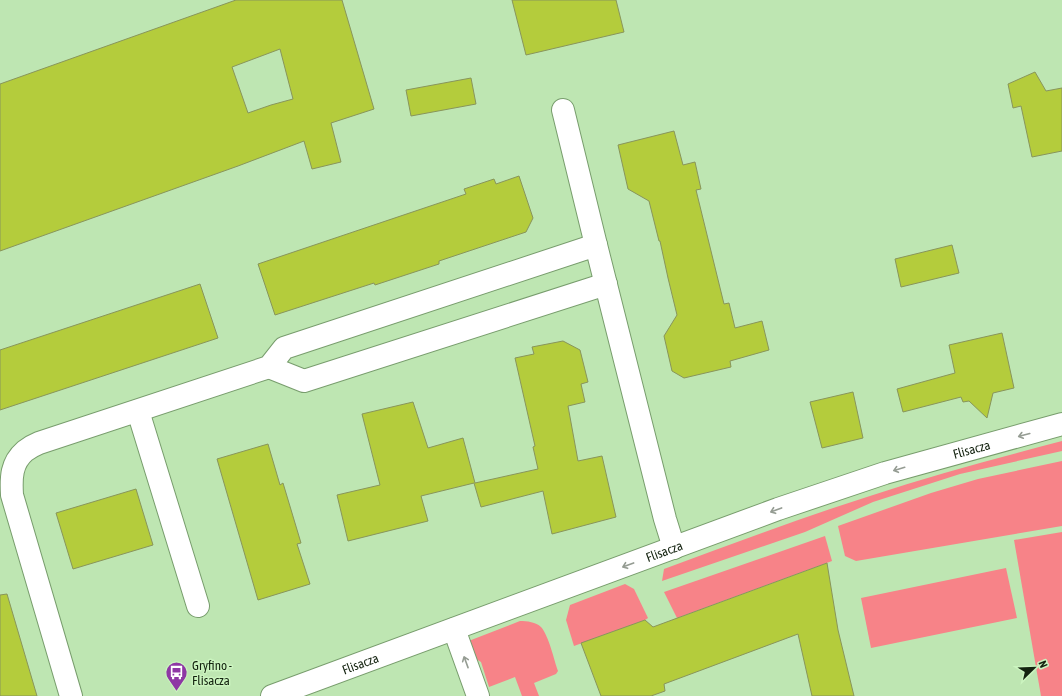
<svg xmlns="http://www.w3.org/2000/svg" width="1062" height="696" viewBox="0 0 1062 696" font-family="'Asap Condensed',sans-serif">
<rect width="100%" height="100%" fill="#bee6b2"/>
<g fill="#f78388">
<path d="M1062 441V451L960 474 873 502 805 532 662 581 664 569C732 544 800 518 870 496 933 475 998 458 1062 441Z"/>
<polygon points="1062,461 1062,526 856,561 845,556 838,526 931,493 978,479"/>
<polygon points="1062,532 1062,696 1041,696 1014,540"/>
<polygon points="825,536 832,561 677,618 664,592"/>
<polygon points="1006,568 1017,618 871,648 861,598"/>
<polygon points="625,584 634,589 648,618 645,620 574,646 566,620 570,605"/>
<path d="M520 621C527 621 536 622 541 627 549 636 554 660 558 671L556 674 534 683 539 696H522L515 677 489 687 481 662 471 656 466 642Z"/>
</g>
<g fill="#b4cc3c" stroke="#88955b" fill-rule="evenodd">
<path d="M236 0H342L374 109 331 123 341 162 312 169 304 141 238 166 0 251V84ZM280 49 293 99 271 105 248 113 232 67Z"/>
<polygon points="512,0 616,0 624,32 526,55"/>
<polygon points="1035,72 1046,91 1062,88 1062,151 1032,157 1021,106 1013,108 1008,84"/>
<polygon points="471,78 476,104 411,116 406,90"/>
<polygon points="674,131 683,165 695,162 701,189 696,190 724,304 729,303 735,328 762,321 769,350 730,361 731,367 684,378 672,371 664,336 677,315 668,278 660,241 659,241 649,201 628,189 618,145"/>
<polygon points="519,176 533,218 526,232 439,261 439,264 375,285 374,283 275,315 258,264 466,194 464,189 494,179 496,184"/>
<polygon points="952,245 959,273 901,287 895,259"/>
<polygon points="200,284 218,338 0,410 0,350"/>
<polygon points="1002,333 1014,388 993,393 987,418 969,401 963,402 961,397 903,412 897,389 955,373 949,345"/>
<polygon points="563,341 580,350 588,382 581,384 585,402 568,406 578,461 602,456 616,517 552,534 543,491 481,507 474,483 421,496 428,521 348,541 337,495 380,485 362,414 413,402 428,448 463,438 475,483 538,469 533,447 535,446 515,358 534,354 532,347"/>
<polygon points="853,392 863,438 822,448 810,402"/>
<polygon points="268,444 280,485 283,483 301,543 297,544 310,584 258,600 217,459"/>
<polygon points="136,489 153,545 73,569 56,513"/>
<polygon points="827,563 838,630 854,696 812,696 798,634 664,684 665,691 651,696 601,696 581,643 645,620 653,627"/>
<polygon points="7,594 37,696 0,696 0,595"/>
</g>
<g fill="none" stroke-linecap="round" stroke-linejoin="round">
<defs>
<g id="minor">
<polyline points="563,110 596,245"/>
<polyline points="269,367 304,381 606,284"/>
<polyline points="138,411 198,606"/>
<polyline points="454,629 478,696"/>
<path d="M71 696 12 495C11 478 11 463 25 451 29 448 34 445 39 443L269 367 284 348 596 245 665 519 674 548"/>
<path id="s1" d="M272 696 778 509 885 473 1062 424"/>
</g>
</defs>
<use href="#minor" stroke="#789d6d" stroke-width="24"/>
<use href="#minor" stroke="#fff" stroke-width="22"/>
</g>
<defs><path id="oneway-shaft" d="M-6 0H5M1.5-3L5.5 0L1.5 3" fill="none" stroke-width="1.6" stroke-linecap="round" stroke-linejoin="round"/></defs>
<g stroke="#959c93">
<use href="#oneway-shaft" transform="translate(1024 435) rotate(165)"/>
<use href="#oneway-shaft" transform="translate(899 469) rotate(163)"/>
<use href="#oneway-shaft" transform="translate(776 510) rotate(160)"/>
<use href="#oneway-shaft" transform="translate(628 565) rotate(160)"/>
<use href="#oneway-shaft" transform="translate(466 662) rotate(-110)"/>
</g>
<defs>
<symbol id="bus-pin" viewBox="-11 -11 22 30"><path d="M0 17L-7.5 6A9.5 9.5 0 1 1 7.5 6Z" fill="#8e37a4" stroke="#cbf4bf"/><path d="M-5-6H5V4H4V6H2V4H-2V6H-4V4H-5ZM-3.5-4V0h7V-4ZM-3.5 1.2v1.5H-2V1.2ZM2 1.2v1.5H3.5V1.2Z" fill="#fff"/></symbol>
</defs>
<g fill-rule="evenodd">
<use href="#bus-pin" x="164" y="660" width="25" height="34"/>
</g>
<g text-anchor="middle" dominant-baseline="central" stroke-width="3" stroke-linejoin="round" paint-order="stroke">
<g font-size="13" fill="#142310" stroke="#cbf4bf">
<text stroke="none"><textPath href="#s1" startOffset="742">Flisacza</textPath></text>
<text stroke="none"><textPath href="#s1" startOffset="418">Flisacza</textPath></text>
<text stroke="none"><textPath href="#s1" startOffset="94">Flisacza</textPath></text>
</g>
<g font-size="13" fill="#142310" stroke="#cbf4bf" text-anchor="start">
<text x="192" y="665">Gryfino -<tspan x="192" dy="15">Flisacza</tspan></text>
</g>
</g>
<g transform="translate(1034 668) rotate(67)" stroke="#cbf4bf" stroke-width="3" paint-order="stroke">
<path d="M0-3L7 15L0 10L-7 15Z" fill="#142310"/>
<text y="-6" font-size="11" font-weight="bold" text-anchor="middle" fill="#142310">N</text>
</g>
</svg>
